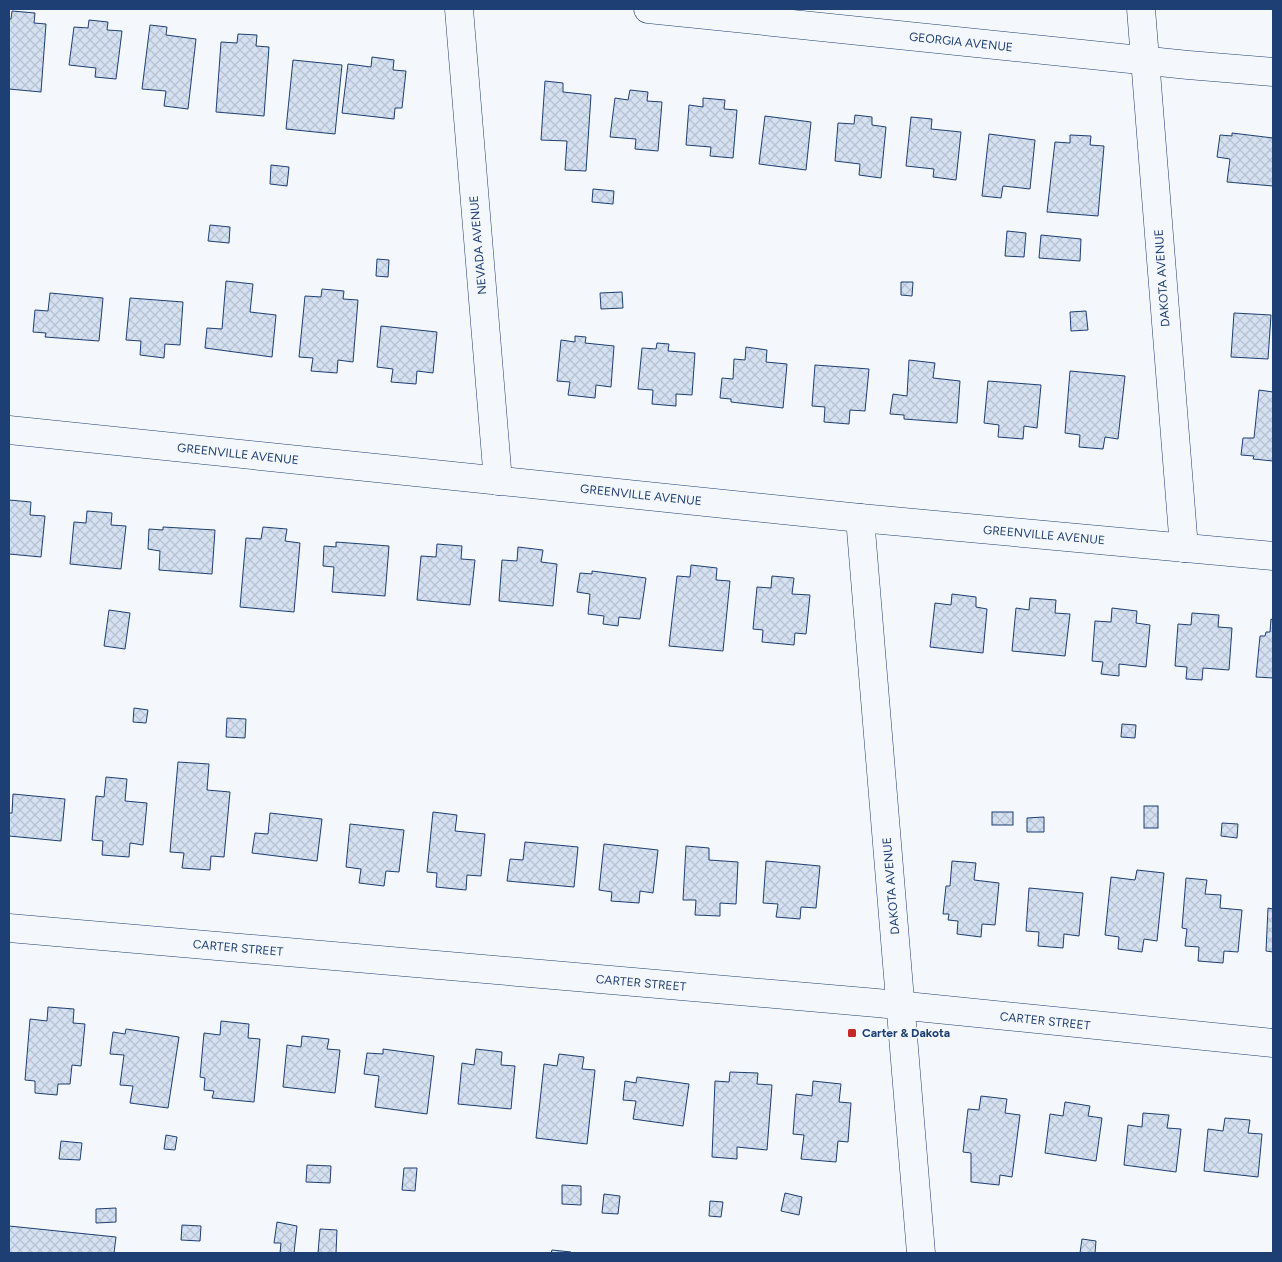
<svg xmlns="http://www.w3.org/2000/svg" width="1282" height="1262" viewBox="0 0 1282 1262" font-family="Figtree,sans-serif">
<defs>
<pattern id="building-cross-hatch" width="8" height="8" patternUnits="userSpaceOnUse" patternTransform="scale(1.25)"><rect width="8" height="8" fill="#d5e0f0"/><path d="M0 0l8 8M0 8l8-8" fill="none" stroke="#b6c1d1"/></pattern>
</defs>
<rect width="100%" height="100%" fill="#f4f7fb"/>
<g fill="url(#building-cross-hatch)" stroke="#1d3f73">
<polygon points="12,11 35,13 34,23 46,24 41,92 9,89 9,19 11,19"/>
<polygon points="89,20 108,22 107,30 122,31 116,79 95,77 96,68 69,65 74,27 88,28"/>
<polygon points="150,25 167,27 166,35 196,39 188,109 164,106 166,91 142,89"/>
<polygon points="238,34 257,35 256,46 269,47 264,116 216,112 221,42 237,43"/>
<polygon points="372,57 394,60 393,70 406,71 402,108 395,108 394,119 342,113 348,64 371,67"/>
<polygon points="293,60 342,65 335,134 286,129"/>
<polygon points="545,81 563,83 563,92 591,95 586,171 565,170 567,141 541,140"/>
<polygon points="630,90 648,92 647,101 662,102 658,151 635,149 636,139 610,137 615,98 628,100"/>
<polygon points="703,98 725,100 724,109 737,110 733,158 710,156 711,147 686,145 689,105 703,107"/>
<polygon points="855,115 872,117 872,125 886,127 881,178 859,175 860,164 835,161 838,123 854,124"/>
<polygon points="765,116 811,122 806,170 759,164"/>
<polygon points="911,117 932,119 931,129 961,132 956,180 933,177 934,169 906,166"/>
<polygon points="1232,133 1273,138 1273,186 1227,182 1230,159 1217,157 1220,135 1232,136"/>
<polygon points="989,134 1035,140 1030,189 1003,186 1001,198 982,196"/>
<polygon points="1070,135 1091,136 1090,145 1104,146 1098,216 1047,212 1055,142 1070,143"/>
<polygon points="271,165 289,167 287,186 270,184"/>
<polygon points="593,189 614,191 613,204 592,202"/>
<polygon points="210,225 230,227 229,243 208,241"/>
<polygon points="1007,231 1026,233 1024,257 1005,256"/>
<polygon points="1041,235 1081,239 1080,261 1039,258"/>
<polygon points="377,259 389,260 388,277 376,276"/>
<polygon points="226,281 253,284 250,312 276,315 272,357 205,348 207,328 222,329"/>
<polygon points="901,282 913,282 912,296 901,295"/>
<polygon points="322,289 344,291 343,299 358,300 353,362 338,360 337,373 311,371 313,358 299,357 305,296 321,297"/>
<polygon points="622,292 623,308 601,309 600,293"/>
<polygon points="50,293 103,298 99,341 45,337 46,333 33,332 35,310 48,311"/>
<polygon points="130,298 183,302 180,345 165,344 164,358 140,355 141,341 126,340"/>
<polygon points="1086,311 1088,330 1071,331 1070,312"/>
<polygon points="1234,313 1271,315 1268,359 1231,357"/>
<polygon points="381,326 437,332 433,373 417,371 416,384 391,382 393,369 377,367"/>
<polygon points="575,336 586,337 585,343 614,346 611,387 596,385 595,398 568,395 570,382 557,381 561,340 575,342"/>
<polygon points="657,343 669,344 668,351 695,353 692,395 676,394 676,406 652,404 653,390 638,389 642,348 656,349"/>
<polygon points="746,347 767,350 766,362 787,364 783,408 731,402 731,399 720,398 722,378 733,379 734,359 745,360"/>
<polygon points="909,360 935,363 933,378 960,381 957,423 904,419 904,415 890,414 893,394 907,396"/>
<polygon points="815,365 869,369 865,411 850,410 849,424 824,422 825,407 812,406"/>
<polygon points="1070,371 1125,376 1118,439 1105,437 1103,449 1079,447 1080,435 1065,433"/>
<polygon points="988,381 1041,385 1037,428 1024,426 1023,439 998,437 999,425 984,423"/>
<polygon points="1259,390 1273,392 1273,461 1253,459 1254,456 1241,455 1243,438 1254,438"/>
<polygon points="9,500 31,502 30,515 45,516 41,557 9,554"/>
<polygon points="87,511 112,513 111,525 126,526 121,569 70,564 74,522 86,523"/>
<polygon points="163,527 215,530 212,574 159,570 160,551 148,549 149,529 163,530"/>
<polygon points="263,527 287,529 285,541 300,543 294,612 240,607 246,538 261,539"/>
<polygon points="336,542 389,546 385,596 332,592 334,567 323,566 324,546 336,547"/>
<polygon points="437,544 462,546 461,559 475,560 470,605 417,600 421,556 436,557"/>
<polygon points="518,547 543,550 541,562 557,564 553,606 499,601 502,560 517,561"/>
<polygon points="691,565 717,568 716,580 730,581 723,651 669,646 677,576 690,577"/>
<polygon points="592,571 646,578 640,619 619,617 618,626 603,624 604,616 588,614 590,594 577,592 580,573 592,574"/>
<polygon points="772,576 794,578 792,594 810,595 806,634 795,633 794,645 762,642 763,630 753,629 757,587 771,588"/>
<polygon points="952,594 976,597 976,607 987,609 983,653 930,647 935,603 951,605"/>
<polygon points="1030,598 1056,600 1055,613 1070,614 1065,656 1012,651 1016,608 1029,610"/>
<polygon points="1112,608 1137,611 1136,623 1150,625 1146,667 1119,664 1119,676 1101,674 1103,662 1092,661 1095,621 1111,622"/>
<polygon points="109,610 130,613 125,649 104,646"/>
<polygon points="1192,613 1219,615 1218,627 1232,628 1229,670 1203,668 1202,680 1186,679 1187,667 1175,666 1178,624 1191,625"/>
<polygon points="1271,619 1273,620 1273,678 1256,677 1260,636 1265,636 1266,632 1270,632"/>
<polygon points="134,708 148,710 146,723 133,722"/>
<polygon points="227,718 246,719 245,738 226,737"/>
<polygon points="1122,724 1136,725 1135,738 1121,737"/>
<polygon points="178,762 209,764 207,790 230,792 224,857 211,856 210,870 182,868 184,853 170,852"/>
<polygon points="106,777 127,779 125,801 147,803 143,845 130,843 129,857 102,855 103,841 92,840 96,796 104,797"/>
<polygon points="13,794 65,799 61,841 9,836 9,813 12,813"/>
<rect x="1144" y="806" width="14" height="22"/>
<polygon points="433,812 457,815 455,831 485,834 481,876 467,875 466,890 436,887 437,873 427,872"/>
<rect x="992" y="812" width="21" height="13"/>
<polygon points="270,813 322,819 317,861 252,853 255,833 268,834"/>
<polygon points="1044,817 1044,832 1027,832 1027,818"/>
<polygon points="1222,823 1238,824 1237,838 1221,836"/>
<polygon points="350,824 404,830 399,872 386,871 384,886 359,883 361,869 346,867"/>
<polygon points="525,842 578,847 574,887 507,881 510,859 523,860"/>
<polygon points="604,844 658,850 653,893 640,891 639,903 611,901 612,892 599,890"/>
<polygon points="686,846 709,848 709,860 738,862 736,904 720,903 720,916 695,915 696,900 683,900"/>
<polygon points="766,861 820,866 816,908 801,907 800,919 776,917 778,904 763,903"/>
<polygon points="952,861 976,863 974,880 999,883 995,925 982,924 981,937 957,934 958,921 948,920 949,914 943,914 946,886 950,886"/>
<polygon points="1137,870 1164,873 1157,941 1144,939 1142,952 1118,949 1119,937 1105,935 1111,877 1135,880"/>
<polygon points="1186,878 1207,880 1205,894 1221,895 1220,908 1242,910 1238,952 1224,951 1223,963 1198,961 1199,947 1185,946 1187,929 1182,928"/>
<polygon points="1029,888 1083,893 1079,936 1064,934 1063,948 1038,946 1039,932 1026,931"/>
<polygon points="1268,908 1273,909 1273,952 1266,951"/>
<polygon points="48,1007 74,1009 73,1023 85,1024 81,1066 72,1065 70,1084 58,1084 57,1095 35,1093 35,1081 25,1080 30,1019 47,1021"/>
<polygon points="221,1021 249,1024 248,1038 260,1039 254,1102 212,1098 214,1091 204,1090 205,1078 200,1077 204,1033 220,1035"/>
<polygon points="126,1029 179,1037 168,1108 130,1103 133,1086 120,1085 124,1055 110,1054 113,1032 125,1034"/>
<polygon points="302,1036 329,1039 327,1049 340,1050 335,1093 283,1087 287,1045 301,1047"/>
<polygon points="383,1049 434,1056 427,1114 375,1107 379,1076 364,1074 367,1053 383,1054"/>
<polygon points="476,1049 502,1052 501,1065 515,1066 511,1109 458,1104 462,1063 474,1065"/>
<polygon points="559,1054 584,1057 582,1069 595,1070 587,1144 536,1138 544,1064 557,1066"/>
<polygon points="730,1072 758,1073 757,1084 772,1085 767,1150 737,1147 737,1159 712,1157 715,1081 729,1082"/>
<polygon points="637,1077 689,1084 683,1126 633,1119 636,1101 623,1100 625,1081 636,1083"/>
<polygon points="813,1081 841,1084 839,1102 851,1103 848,1142 838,1141 836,1162 801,1159 804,1135 793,1134 796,1094 812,1096"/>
<polygon points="981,1096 1007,1099 1005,1113 1020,1115 1012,1177 1000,1175 999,1185 971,1182 971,1153 963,1152 968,1109 979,1110"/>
<polygon points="1065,1102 1090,1106 1088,1116 1102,1118 1096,1161 1045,1153 1050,1114 1063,1116"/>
<polygon points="1143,1113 1169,1115 1167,1128 1181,1129 1176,1172 1124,1165 1128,1125 1142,1127"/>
<polygon points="1225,1118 1250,1120 1248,1133 1262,1134 1258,1177 1204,1171 1208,1129 1223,1131"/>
<polygon points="166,1135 177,1137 175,1150 164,1149"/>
<polygon points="61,1141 82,1143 80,1160 59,1159"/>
<polygon points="307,1165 331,1166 330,1183 306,1182"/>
<polygon points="404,1168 417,1168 415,1191 402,1190"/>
<polygon points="562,1185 581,1186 581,1205 562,1204"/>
<polygon points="785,1193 802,1197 799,1215 781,1211"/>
<polygon points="604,1194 620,1196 618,1214 602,1213"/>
<polygon points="710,1201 723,1202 721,1217 709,1216"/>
<polygon points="116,1208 116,1222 96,1223 96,1209"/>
<polygon points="277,1222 297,1226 294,1253 280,1253 281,1243 274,1243"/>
<polygon points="182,1225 201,1226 200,1241 181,1240"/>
<polygon points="9,1226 116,1237 114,1253 9,1253"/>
<polygon points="320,1229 337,1230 336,1253 318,1253"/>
<polygon points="1082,1239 1096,1241 1095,1253 1080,1253"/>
<polygon points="552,1250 571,1252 570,1253 551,1253"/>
</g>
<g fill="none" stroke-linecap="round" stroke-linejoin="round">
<defs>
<g id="minor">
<polyline points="459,9 498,481"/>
<polyline points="648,9 1188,65 1273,72"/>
<polyline points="1141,9 1184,548"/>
<polyline points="9,430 860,518 1273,556"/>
<polyline points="860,518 921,1253"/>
<polyline points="9,928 877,1003 1273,1043"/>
</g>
</defs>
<use href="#minor" stroke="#1d3f73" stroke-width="29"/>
<use href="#minor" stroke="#f4f7fb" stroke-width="28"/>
</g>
<rect fill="#c62828" stroke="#f4f7fb" stroke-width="2" x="847" y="1028" width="10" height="10" rx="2.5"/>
<g text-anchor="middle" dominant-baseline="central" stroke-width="4" stroke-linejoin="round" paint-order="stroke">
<g font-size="12" fill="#1d3f73" stroke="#f4f7fb">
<text transform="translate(961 42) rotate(6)">GEORGIA AVENUE</text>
<text transform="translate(478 245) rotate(-95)">NEVADA AVENUE</text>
<text transform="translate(1162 278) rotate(-94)">DAKOTA AVENUE</text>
<text transform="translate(238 454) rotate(6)">GREENVILLE AVENUE</text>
<text transform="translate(641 495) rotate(6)">GREENVILLE AVENUE</text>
<text transform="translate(1044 535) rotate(5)">GREENVILLE AVENUE</text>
<text transform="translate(891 886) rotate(-95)">DAKOTA AVENUE</text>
<text transform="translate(238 948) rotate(5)">CARTER STREET</text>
<text transform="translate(641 983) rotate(5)">CARTER STREET</text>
<text transform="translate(1045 1021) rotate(6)">CARTER STREET</text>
</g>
<g font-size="12" font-weight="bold" fill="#1d3f73" stroke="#f4f7fb" text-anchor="start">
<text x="862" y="1033">Carter &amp; Dakota</text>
</g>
</g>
<rect width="1282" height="1262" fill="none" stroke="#1d3f73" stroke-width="20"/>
</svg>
